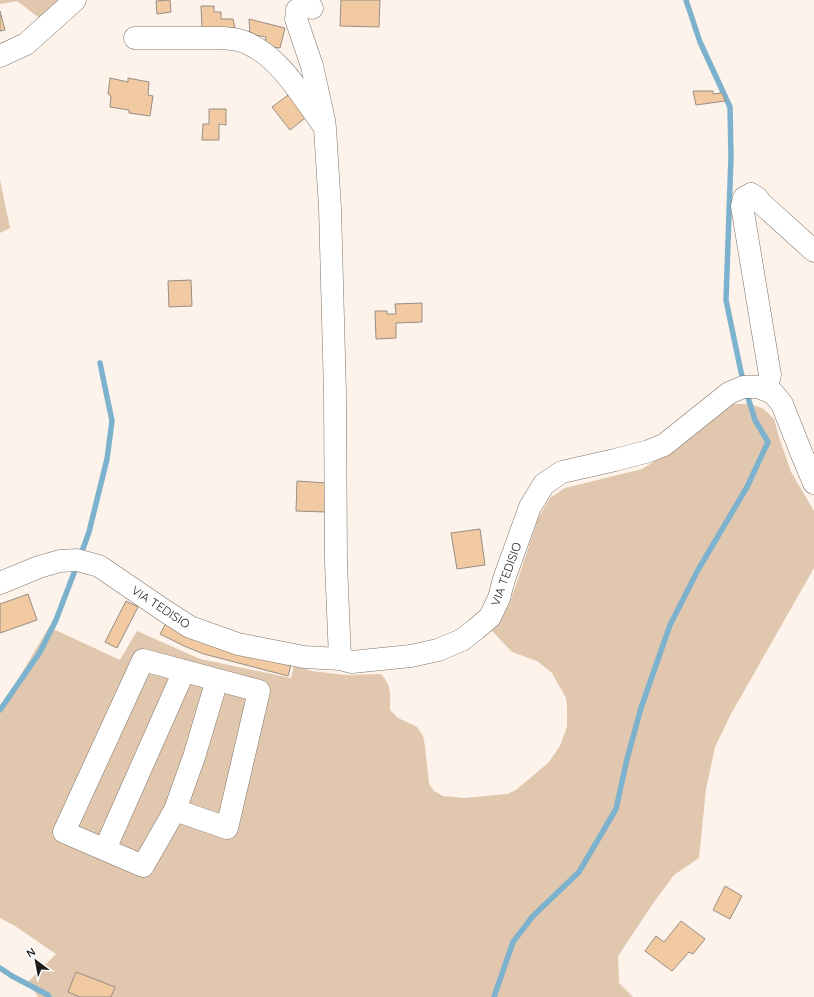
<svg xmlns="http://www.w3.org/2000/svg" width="814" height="997" viewBox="0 0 814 997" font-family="Quicksand,sans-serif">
<rect width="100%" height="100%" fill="#fdf3ea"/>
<g fill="#e1c7ad">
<polygon points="0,0 67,0 42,20 17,1 0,4"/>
<polygon points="0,180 10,228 0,233"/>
<path d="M732 404H750L764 409 774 419 779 437 791 472 814 511V568L731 714 715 747 706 789 699 858 674 875 654 902 618 956 619 983 633 997H38L28 982 56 954 15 926 0 918V714L3 705 49 627 120 660 137 631 200 659 291 678 294 665 312 671 346 675 381 674C392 686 390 694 390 710L398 718 417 727 423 736 425 746 429 784 434 791 443 796 465 798 507 794 516 790 548 763 560 746 567 727V706L566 698 552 673 537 661 512 652 492 631 509 605 526 555 538 518 550 498 565 488 642 469 668 453Z"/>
</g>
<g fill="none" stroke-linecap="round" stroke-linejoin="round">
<g stroke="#7db2cf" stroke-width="5.5">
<polyline points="686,0 700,42 730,107 731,156 726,300 741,372 744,383"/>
<polyline points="80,557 89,532 107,459 112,421 100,363"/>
<polyline points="0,710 40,652 56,620 77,565"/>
<polyline points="0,968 12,976 48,995 49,997"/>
<polyline points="494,997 513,942 533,916 579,872 616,809 627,759 641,708 670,625 698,570 747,487 768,442 755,420 746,391"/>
</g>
</g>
<g fill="#f1caa2" stroke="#988e86">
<polygon points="170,0 171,12 157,14 156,1"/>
<polygon points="341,0 380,0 379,27 340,26"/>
<polygon points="201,6 214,6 214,12 221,12 221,19 233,19 235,28 202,29"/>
<polygon points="0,11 5,30 0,31"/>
<polygon points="249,19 285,28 280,48 264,46 266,37 250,34"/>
<polygon points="110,78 128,82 128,78 149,82 148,95 153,96 150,116 129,113 129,110 110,107 111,96 108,94"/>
<polygon points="693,91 713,91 713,94 722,93 725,101 696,105"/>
<polygon points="291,93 309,115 290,130 272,107"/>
<polygon points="209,109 226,109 226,125 219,124 219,140 202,140 203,124 209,124"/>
<polygon points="191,280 192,306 169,307 168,281"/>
<polygon points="422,303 422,322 396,323 396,338 376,339 375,311 387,311 387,314 396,314 395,304"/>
<polygon points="297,481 327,483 326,512 296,511"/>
<polygon points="480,529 485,565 457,569 451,533"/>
<polygon points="28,594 37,620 0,633 0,604"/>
<polygon points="126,601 138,607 117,648 105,642"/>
<polygon points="166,623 291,665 288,676 204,654 184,646 160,634"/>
<polygon points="725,886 742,896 730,919 713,910"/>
<polygon points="681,921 705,939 693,954 689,952 672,971 645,951 656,936 664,942"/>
<polygon points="76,972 115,987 111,997 80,997 68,992"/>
</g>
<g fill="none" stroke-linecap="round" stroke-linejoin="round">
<defs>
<g id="minor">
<path d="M312 8C305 6 302 6 297 10L296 19 312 66 324 120 325 128 330 208 335 393 336 563 340 659"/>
<path d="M135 38H223C232 39 241 39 249 44 281 59 301 95 321 122"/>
<polyline points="0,56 26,44 75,0"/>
<polyline points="766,390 770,375 742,206 744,198 751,194 757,198 762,204 814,251"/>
<polyline points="0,583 39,567 60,561 77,560 99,566 165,611 190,627 238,644 304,657 340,659 352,662 411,656 438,650 462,640 476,629 490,617 499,598 504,579 530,507 544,484 562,472 615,460 649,451 664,445 729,393 743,387 758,387 773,393 782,404 801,452 814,483"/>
<polyline points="175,810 227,828 259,691 143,660 64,832 143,866 175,810 194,757 217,680"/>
<polyline points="105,849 184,671"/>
</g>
</defs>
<use href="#minor" stroke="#7d746b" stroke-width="23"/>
<use href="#minor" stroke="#fff" stroke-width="22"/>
</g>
<g text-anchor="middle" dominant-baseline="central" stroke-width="3.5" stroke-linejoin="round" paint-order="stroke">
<g font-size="12" fill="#1f1c19" stroke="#fff">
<text transform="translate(506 574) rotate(-70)">VIA TEDISIO</text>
<text transform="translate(161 607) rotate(33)">VIA TEDISIO</text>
</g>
</g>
<g transform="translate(36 961) rotate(328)" stroke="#ffffff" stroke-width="3" paint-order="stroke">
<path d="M0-3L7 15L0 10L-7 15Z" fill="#1f1c19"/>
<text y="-6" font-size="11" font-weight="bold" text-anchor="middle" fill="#1f1c19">N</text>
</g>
</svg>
